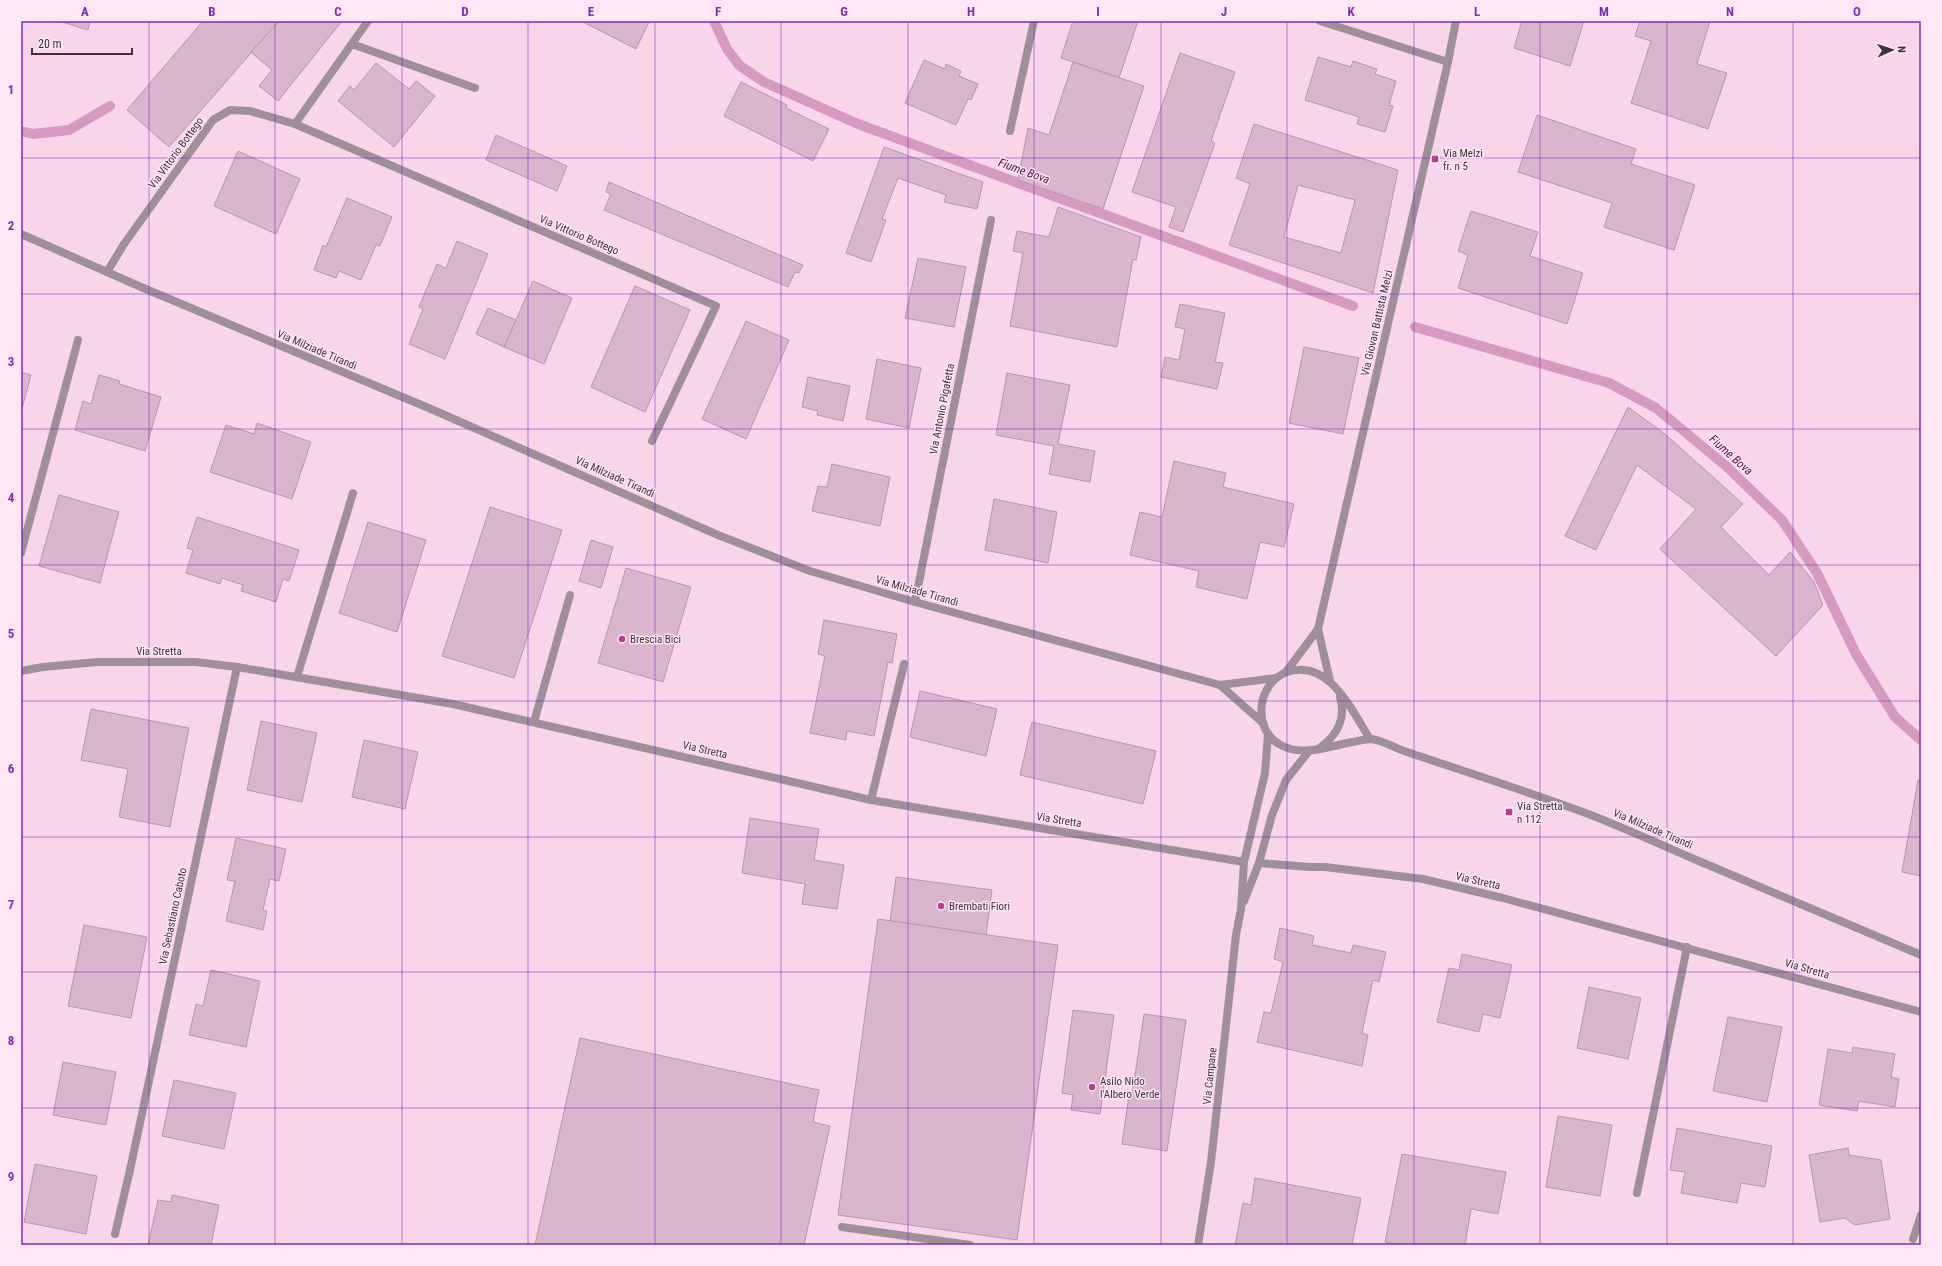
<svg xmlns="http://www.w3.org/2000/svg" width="1942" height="1266" viewBox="0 0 1942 1266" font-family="'Roboto Condensed',sans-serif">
<rect width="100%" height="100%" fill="#f9d5ea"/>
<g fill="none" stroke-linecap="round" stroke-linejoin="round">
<g stroke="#d69abf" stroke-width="10">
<polyline points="714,21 727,49 739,65 764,82 858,124 1353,306"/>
<polyline points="21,131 33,134 69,130 110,106"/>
<polyline points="1415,327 1609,383 1656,408 1726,466 1782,520 1817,573 1856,654 1895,717 1921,740"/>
</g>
</g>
<g fill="#d9b6cb" stroke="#b896aa" fill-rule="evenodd">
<polygon points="59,21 90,21 88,30"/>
<polygon points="203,21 278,22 169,147 127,110"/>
<polygon points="277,21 342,21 278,101 259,86 272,70 251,52 278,22"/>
<polygon points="581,21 646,21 649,22 636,49"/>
<polygon points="1073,21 1138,21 1119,78 1061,58"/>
<polygon points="1522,21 1584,21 1570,66 1514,48"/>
<polygon points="1640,21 1710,21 1697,64 1727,73 1708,129 1631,103 1651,41 1635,36"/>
<polygon points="1180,53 1235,72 1211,141 1215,143 1183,232 1169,227 1176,207 1132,192"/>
<polygon points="1318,57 1351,67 1353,61 1377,69 1375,74 1396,81 1389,105 1393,106 1385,132 1357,124 1359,117 1305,100"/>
<polygon points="924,60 945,69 946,64 961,71 959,76 978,84 971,100 968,99 956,125 905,103"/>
<polygon points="1073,62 1144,86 1103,209 1018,180 1028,128 1049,135"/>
<polygon points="376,63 409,89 416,81 435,96 394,147 338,101 350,86 354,90"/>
<polygon points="741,82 787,105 786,108 829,129 813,161 724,116"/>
<polygon points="1537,115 1636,149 1631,164 1695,185 1674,250 1604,227 1612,203 1518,172"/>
<path d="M1254 124 1398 170 1373 293 1229 245 1250 184 1236 178ZM1298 185 1355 200 1341 253 1284 237Z"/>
<polygon points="496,135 567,166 557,191 486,160"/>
<polygon points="884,147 983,182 977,209 944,202 946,195 898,178 882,219 886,220 871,262 846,253"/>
<polygon points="238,151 300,179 276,234 214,206"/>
<polygon points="609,182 803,265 799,273 795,272 788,287 604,210 611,194 606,192"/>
<polygon points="347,198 392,217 380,246 376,245 361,280 339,271 336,278 314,270 323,245 326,247"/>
<polygon points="1058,207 1141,237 1136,260 1133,259 1117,347 1010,326 1023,253 1013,251 1017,231 1049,237"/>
<polygon points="1471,211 1538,232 1530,256 1583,273 1567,324 1458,288 1468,255 1458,251"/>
<polygon points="457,241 488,254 445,359 409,344 423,309 419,307 437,264 446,268"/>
<polygon points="918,258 966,267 954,327 905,318"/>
<polygon points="533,281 572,298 544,364 504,347"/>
<polygon points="635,286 690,310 645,412 591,387"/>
<polygon points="1180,304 1225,313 1215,362 1223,363 1217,389 1161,377 1165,357 1179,360 1185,329 1175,327"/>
<polygon points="488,308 516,320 504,347 476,334"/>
<polygon points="746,321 789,340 746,439 702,419"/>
<polygon points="1304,347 1359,358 1343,434 1289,423"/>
<polygon points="877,359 921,368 909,428 866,419"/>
<polygon points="21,372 31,375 21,412"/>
<polygon points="1007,373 1070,385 1058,444 1095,451 1090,482 1049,474 1054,446 996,435"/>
<polygon points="99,375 120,381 119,384 161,397 145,451 75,430 83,401 91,404"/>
<polygon points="808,377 850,386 843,421 817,415 818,411 802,407"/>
<polygon points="1628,407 1665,434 1743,504 1721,527 1769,575 1790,552 1814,582 1823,605 1776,656 1660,549 1696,509 1637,465 1596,550 1565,536"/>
<polygon points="257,423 311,442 292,499 210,472 226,425 254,434"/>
<polygon points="1174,461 1226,473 1223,487 1294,504 1284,547 1260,542 1247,599 1196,587 1199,571 1130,555 1140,512 1162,517"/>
<polygon points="832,464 890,477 880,526 812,511 818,486 827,487"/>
<polygon points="59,495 119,512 100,583 39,566"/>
<polygon points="994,499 1057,512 1048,563 985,550"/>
<polygon points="490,507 562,530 514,678 442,656"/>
<polygon points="197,517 299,550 289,581 283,579 276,602 241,591 243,585 222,578 220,584 186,573 193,550 187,548"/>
<polygon points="368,522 426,540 397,632 339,613"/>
<polygon points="591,540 613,547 601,588 579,581"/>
<polygon points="626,568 691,587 663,682 598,663"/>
<polygon points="824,620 897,634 892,663 888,662 874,736 847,731 846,740 810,733 825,656 818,654"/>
<polygon points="920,691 997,709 986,756 910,737"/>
<polygon points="91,709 189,728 170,827 119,817 128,769 81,760"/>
<polygon points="261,721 317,733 302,802 247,790"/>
<polygon points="1032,722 1156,751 1143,804 1020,775"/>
<polygon points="364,740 418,752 405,809 352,797"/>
<polygon points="1918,780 1921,780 1921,876 1902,872"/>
<polygon points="750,818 819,829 814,860 844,865 837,909 802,904 805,884 742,873"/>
<polygon points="236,838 286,849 279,881 270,879 263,910 267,911 263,930 226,921 235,881 227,880"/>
<polygon points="896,877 992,890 986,935 890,921"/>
<polygon points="878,919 1058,945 1017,1240 838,1215"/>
<polygon points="84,925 147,937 131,1018 68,1006"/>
<polygon points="1280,928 1314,936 1312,945 1351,953 1353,945 1386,952 1379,982 1373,980 1362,1033 1368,1035 1362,1066 1257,1042 1264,1012 1271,1013 1283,962 1274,959"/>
<polygon points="1462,954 1512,965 1500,1018 1483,1014 1479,1032 1437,1022 1449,968 1459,970"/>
<polygon points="211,970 260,981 246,1047 189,1035 196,1004 203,1006"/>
<polygon points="1589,987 1641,998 1628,1059 1577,1048"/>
<polygon points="1073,1010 1114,1015 1100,1114 1071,1110 1073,1095 1062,1093"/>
<polygon points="1144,1014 1186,1020 1167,1151 1122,1144 1129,1095 1132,1096"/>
<polygon points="1728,1017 1782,1027 1767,1102 1713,1091"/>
<polygon points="580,1038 819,1090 813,1122 830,1126 804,1245 535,1245"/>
<polygon points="1853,1047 1895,1054 1891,1077 1899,1079 1895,1107 1859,1101 1857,1111 1819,1105 1828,1049 1852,1053"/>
<polygon points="63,1062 116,1072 106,1125 53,1115"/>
<polygon points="174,1080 236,1093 224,1149 162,1136"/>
<polygon points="1558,1116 1612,1125 1600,1196 1546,1187"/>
<polygon points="1677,1128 1772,1146 1765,1187 1741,1183 1737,1203 1681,1193 1685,1172 1670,1170"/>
<polygon points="1848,1148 1849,1155 1881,1160 1890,1219 1855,1225 1845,1218 1820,1222 1809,1155"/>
<polygon points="1402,1154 1506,1172 1498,1214 1471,1209 1465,1245 1403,1245 1385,1242"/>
<polygon points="35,1164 97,1176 86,1234 24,1222"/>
<polygon points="1255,1178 1361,1198 1352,1245 1235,1245 1243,1203 1251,1205"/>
<polygon points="172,1195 219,1205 211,1245 148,1245 158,1200 171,1202"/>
</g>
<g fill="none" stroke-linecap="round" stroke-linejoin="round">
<g stroke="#9e8f98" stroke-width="8">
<polyline points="1637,1193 1655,1105"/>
<polyline points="842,1227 970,1245"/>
<polyline points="115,1234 130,1170"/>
<polyline points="1913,1239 1921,1215"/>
</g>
<g stroke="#9e8f98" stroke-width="8">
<polyline points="1320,21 1448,62"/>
<polyline points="352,44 475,88"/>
<polyline points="295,124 368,21"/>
<polyline points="1010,131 1034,21"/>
<polyline points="107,272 124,244 213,120 230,110 250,111 295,124 716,306 652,441"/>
<polyline points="21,553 78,340"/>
<polyline points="915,602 991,220"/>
<polyline points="1318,629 1330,681"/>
<polyline points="21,671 43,667 97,662 196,662 237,667 453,704 871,800 1244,862"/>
<polyline points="1286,672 1318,629 1448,62 1456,21"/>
<polyline points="297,677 353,493"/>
<polyline points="1220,685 1263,723"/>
<polyline points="1220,685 1276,678"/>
<polyline points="534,722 570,595"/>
<polyline points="871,800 904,664"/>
<polyline points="1259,863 1309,867 1325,867 1423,879 1503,898 1921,1012"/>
<polyline points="1244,901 1259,863 1272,815 1286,780 1309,751"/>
<polyline points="1655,1105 1687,947"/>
<polyline points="130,1170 237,667"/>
<polyline points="1198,1245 1211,1162 1236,935 1241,909 1244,862 1265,773 1268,734"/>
</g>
<g stroke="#9e8f98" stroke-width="8">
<polyline points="21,234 141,287 431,409 718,535 810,571 915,602 1220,685"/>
<path d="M1370 739C1352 711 1329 658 1287 672 1257 683 1252 728 1279 744 1301 758 1329 746 1353 742 1358 741 1365 739 1371 739 1381 740 1394 747 1404 751 1431 760 1458 769 1485 778 1518 789 1550 800 1583 812 1620 826 1657 843 1694 859 1770 891 1845 923 1921 955"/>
<path d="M1321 747C1338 734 1346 717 1340 697"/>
</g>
</g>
<path fill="none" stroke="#7b2cbf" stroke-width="1" stroke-opacity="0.55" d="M149 21V1245M275 21V1245M402 21V1245M528 21V1245M655 21V1245M781 21V1245M908 21V1245M1034 21V1245M1161 21V1245M1287 21V1245M1414 21V1245M1540 21V1245M1667 21V1245M1793 21V1245M21 158H1921M21 294H1921M21 429H1921M21 565H1921M21 701H1921M21 837H1921M21 972H1921M21 1108H1921"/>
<g fill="#b63e92" stroke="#fde7f4" stroke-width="1.5">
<rect x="1431" y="155" width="8" height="8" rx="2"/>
<circle cx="622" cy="639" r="4"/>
<rect x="1505" y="808" width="8" height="8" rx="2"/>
<circle cx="941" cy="906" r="4"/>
<circle cx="1092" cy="1087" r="4"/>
</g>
<g text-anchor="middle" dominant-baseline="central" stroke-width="3" stroke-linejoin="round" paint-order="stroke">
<g font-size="11" fill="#3f323a" stroke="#fde7f4">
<text transform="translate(176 153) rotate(-54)">Via Vittorio Bottego</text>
<text transform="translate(579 235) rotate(23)">Via Vittorio Bottego</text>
<text transform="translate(1377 323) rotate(-77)">Via Giovan Battista Melzi</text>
<text transform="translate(317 350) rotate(23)">Via Milziade Tirandi</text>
<text transform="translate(942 409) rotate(-79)">Via Antonio Pigafetta</text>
<text transform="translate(615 477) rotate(24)">Via Milziade Tirandi</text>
<text transform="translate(917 591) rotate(16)">Via Milziade Tirandi</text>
<text x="159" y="651">Via Stretta</text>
<text transform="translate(705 750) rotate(13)">Via Stretta</text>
<text transform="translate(1059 820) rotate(9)">Via Stretta</text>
<text transform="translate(1653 829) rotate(23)">Via Milziade Tirandi</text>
<text transform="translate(1478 881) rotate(13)">Via Stretta</text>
<text transform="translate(173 916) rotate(-78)">Via Sebastiano Caboto</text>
<text transform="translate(1807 969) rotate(16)">Via Stretta</text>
<text transform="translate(1210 1076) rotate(-84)">Via Campane</text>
</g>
<g font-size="11" fill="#3f323a" stroke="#fde7f4" text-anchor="start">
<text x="1443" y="153">Via Melzi<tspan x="1443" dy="13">fr. n 5</tspan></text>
<text x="630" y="639">Brescia Bici</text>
<text x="1517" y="806">Via Stretta<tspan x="1517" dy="13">n 112</tspan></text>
<text x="949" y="906">Brembati Fiori</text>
<text x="1100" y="1081">Asilo Nido<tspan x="1100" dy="13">l'Albero Verde</tspan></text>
</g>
<g font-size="12" font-style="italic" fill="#571144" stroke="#fde7f4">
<text transform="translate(1024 171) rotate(20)">Fiume Bova</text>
<text transform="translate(1731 455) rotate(42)">Fiume Bova</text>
</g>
</g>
<rect width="1942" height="1266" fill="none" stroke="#fde7f4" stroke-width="44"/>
<g transform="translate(1892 50) rotate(87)" stroke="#fde7f4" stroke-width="3" paint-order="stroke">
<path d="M0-3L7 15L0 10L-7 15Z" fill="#3f323a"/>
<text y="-6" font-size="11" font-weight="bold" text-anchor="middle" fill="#3f323a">N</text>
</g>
<path d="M32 48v6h100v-6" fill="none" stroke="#3f323a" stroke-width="2"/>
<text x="38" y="48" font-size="12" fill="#3f323a" stroke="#fde7f4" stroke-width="3" paint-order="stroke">20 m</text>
<rect x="22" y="22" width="1898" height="1222" fill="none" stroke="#7b2cbf" stroke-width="1.5"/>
<g font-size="13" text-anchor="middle" font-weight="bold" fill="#7b2cbf">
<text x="85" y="16">A</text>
<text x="212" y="16">B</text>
<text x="338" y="16">C</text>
<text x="465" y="16">D</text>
<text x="591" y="16">E</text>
<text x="718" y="16">F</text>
<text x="844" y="16">G</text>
<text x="971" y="16">H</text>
<text x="1098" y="16">I</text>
<text x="1224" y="16">J</text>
<text x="1351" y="16">K</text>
<text x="1477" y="16">L</text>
<text x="1604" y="16">M</text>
<text x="1730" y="16">N</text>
<text x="1857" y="16">O</text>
<text x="11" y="94">1</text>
<text x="11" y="230">2</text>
<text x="11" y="366">3</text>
<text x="11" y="502">4</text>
<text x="11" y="638">5</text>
<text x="11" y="773">6</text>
<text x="11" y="909">7</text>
<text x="11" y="1045">8</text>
<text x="11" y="1181">9</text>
</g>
</svg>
